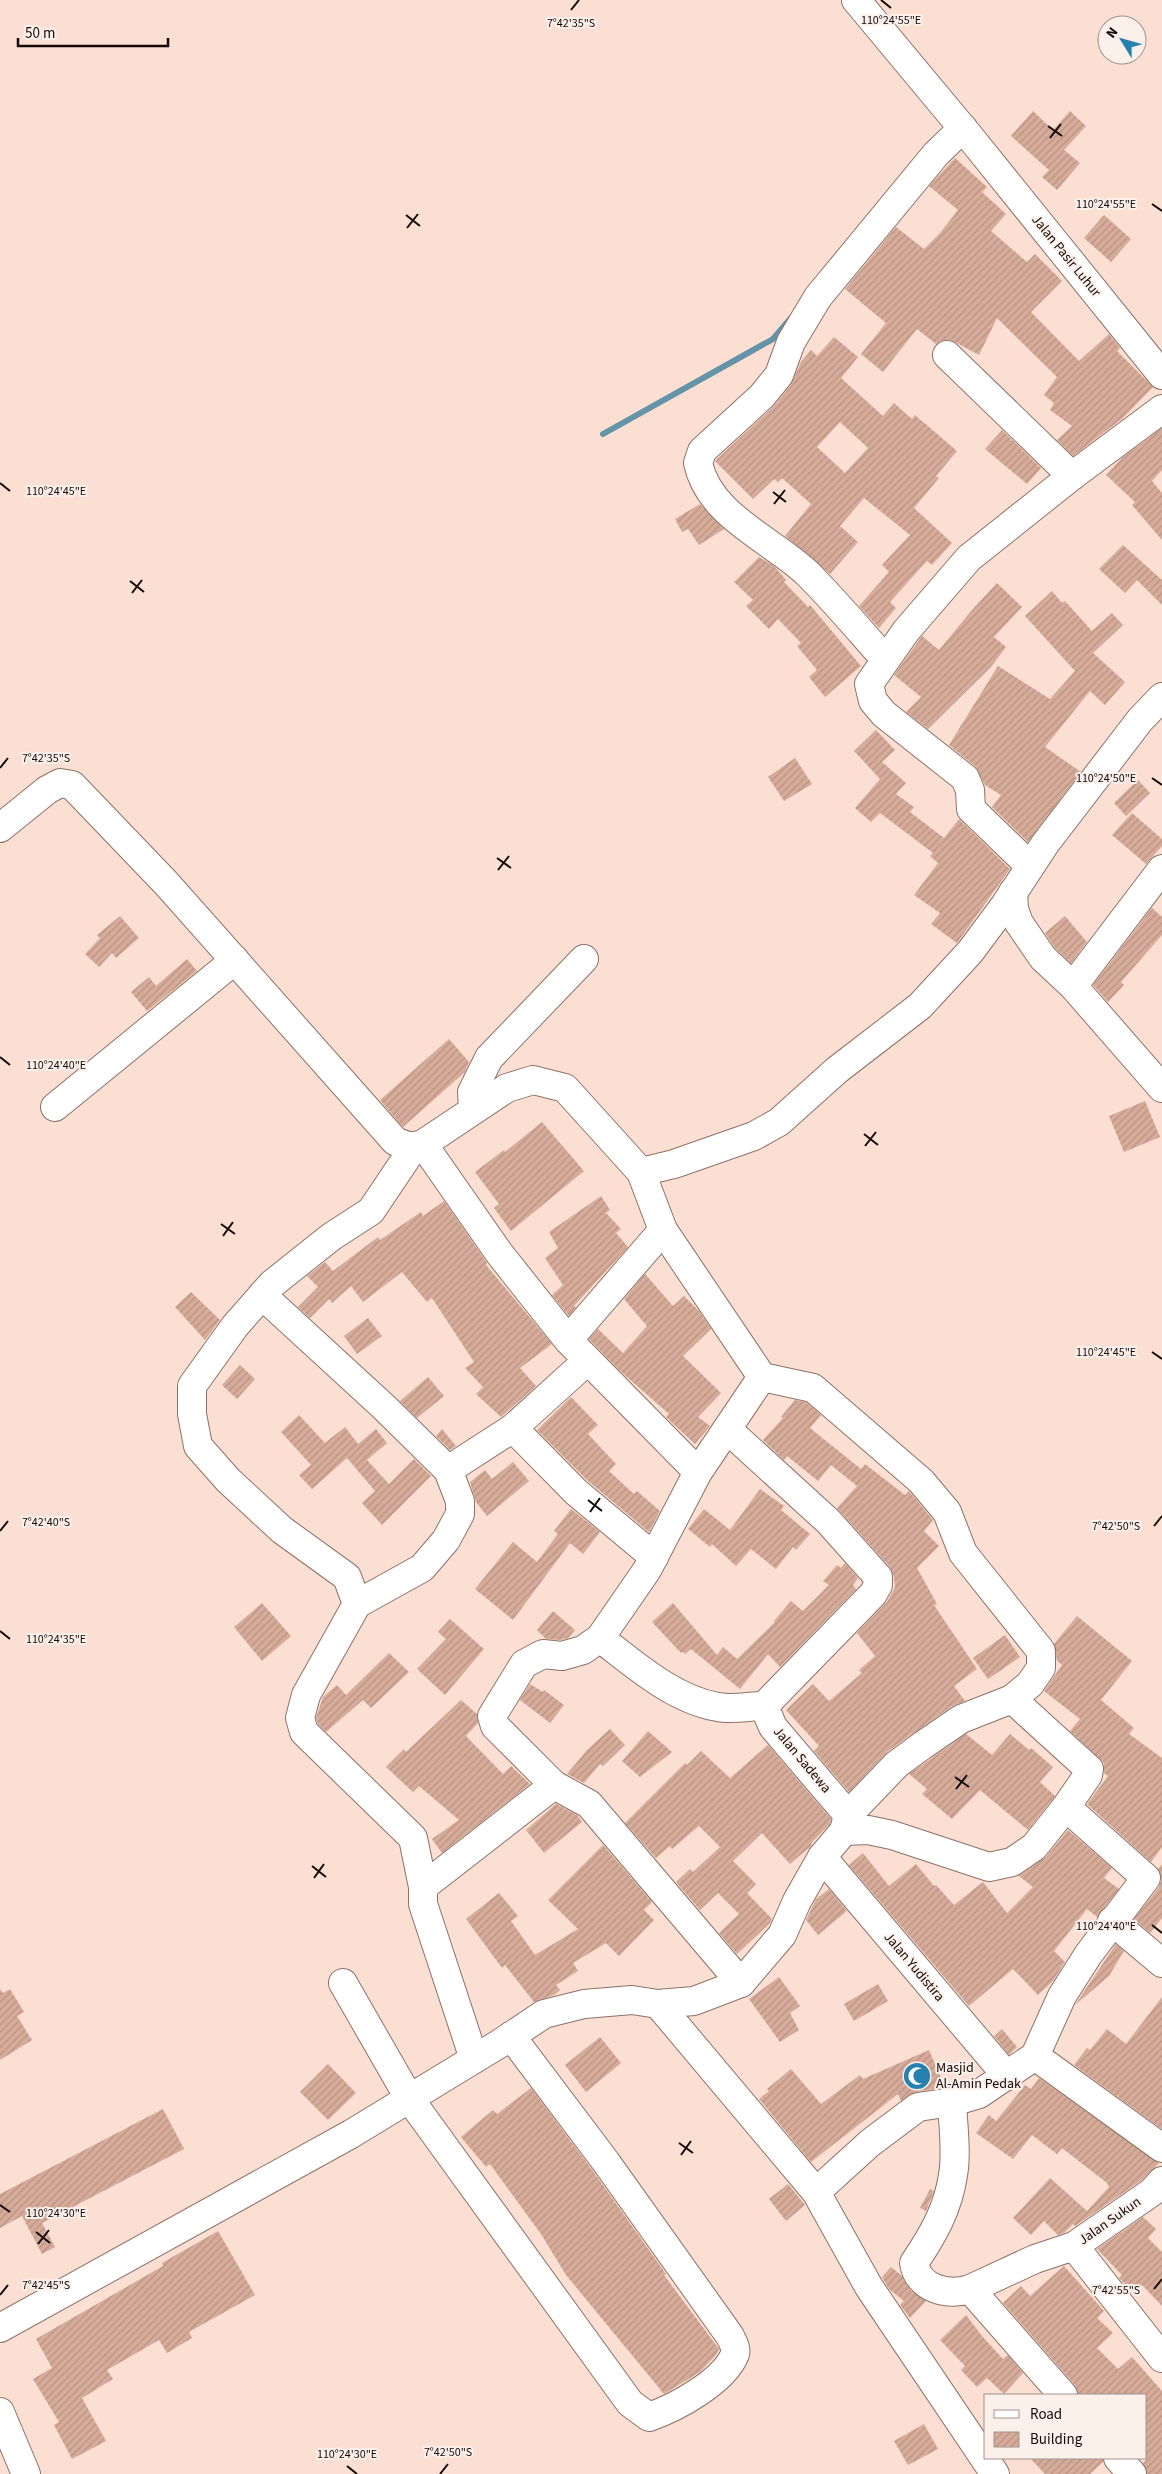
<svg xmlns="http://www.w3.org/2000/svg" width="1162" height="2474" viewBox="0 0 1162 2474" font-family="'Source Sans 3',sans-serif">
<defs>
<pattern id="building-hatch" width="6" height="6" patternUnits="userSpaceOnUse" patternTransform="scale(1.25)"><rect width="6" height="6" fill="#d7ab99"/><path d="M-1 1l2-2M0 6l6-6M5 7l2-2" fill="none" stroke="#b89282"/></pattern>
</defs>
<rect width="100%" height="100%" fill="#fcdfd3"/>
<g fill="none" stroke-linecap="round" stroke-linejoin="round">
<polyline stroke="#6593a7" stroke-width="6" points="603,434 773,339 791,318"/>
</g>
<g fill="url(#building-hatch)" fill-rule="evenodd">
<polygon points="1033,111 1053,130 1070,111 1086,126 1064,150 1080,163 1057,190 1042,177 1049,170 1011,136"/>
<polygon points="955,158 987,187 982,192 1006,214 991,231 1027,262 1035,254 1062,281 1031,312 1079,361 1109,334 1120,348 1117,351 1153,387 1123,418 1073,456 1057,440 1072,426 1050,410 1054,403 1044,395 1057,377 997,318 979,355 951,340 943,340 936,344 917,329 883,372 861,354 886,323 845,289 896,227 924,249 940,233 958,210 929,186"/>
<polygon points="1104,215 1131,239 1111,262 1084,238"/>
<path d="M834 337 858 357 841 378 883 416 894 403 912 419 915 415 957 451 936 476 939 478 914 508 952 543 932 565 927 561 890 602 896 608 879 628 859 606 889 572 882 565 910 535 864 498 840 526 858 542 830 574 785 536 811 504 782 478 778 482 774 479 753 499 715 461 774 406 791 385 801 362 811 350 817 356ZM840 422 868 448 845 473 817 447Z"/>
<polygon points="1162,428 1162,470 1152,481 1162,493 1162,540 1132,505 1135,502 1106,475 1122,458"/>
<polygon points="1002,430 1041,468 1027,484 985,449"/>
<polygon points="700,504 724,529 699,545 688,529 682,532 675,519"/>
<polygon points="1123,545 1162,580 1162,605 1137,580 1125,593 1099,569"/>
<polygon points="759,557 774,566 786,580 784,582 808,607 810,605 861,666 825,697 809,677 817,670 797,646 801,643 778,619 769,629 746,606 753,600 734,582"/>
<polygon points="997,583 1022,607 994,637 1006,647 991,667 928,729 906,712 921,697 894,675 922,636 939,650 972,610"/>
<polygon points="1052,591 1062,603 1065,601 1092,631 1112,613 1123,625 1093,653 1125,682 1105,705 1090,691 1045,747 1081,772 1028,842 992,807 1001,795 985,785 975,766 949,745 998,666 1050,699 1075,671 1025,616"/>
<polygon points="876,730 895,750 882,762 906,783 896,794 914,807 910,812 944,838 959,819 1010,869 957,943 931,924 940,913 914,895 938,863 930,856 933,853 880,813 871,822 855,808 880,779 854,751"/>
<polygon points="795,758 812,784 784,801 768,777"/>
<polygon points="1138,780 1150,793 1126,816 1114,803"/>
<polygon points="1132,813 1162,839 1162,846 1146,864 1112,835"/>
<polygon points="1152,908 1162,917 1162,935 1121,982 1124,985 1108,1002 1093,985"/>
<polygon points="120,916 139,938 116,958 112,953 99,967 85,954 100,938 97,935"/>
<polygon points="1065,916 1087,942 1071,963 1055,948 1045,933"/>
<polygon points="187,959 197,971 147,1011 131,992 149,977 156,986"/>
<polygon points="449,1039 469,1062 465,1072 403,1127 380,1100"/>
<polygon points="1145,1101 1160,1137 1124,1152 1109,1116"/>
<polygon points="542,1122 584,1171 511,1231 494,1208 499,1204 475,1172 504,1150 505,1152"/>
<polygon points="601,1196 610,1210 606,1213 621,1229 616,1233 628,1247 574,1306 576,1307 569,1316 552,1295 563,1285 545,1258 558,1248 549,1232"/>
<polygon points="444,1201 487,1263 486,1265 552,1344 520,1368 536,1386 501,1417 476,1394 483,1387 465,1368 474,1362 432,1298 427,1302 402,1272 363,1302 351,1286 332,1303 329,1299 310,1318 298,1307 318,1287 307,1276 325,1262 333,1271 378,1237 380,1240 421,1212 423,1216"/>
<polygon points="645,1274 673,1306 684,1296 699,1311 711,1329 683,1356 721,1393 698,1417 710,1426 695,1444 666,1417 669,1414 619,1370 589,1339 598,1329 623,1353 647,1326 624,1299"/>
<polygon points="191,1292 220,1320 205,1340 175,1307"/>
<polygon points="368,1318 382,1336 357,1354 344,1336"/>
<polygon points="240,1365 255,1379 237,1399 222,1385"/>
<polygon points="428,1377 444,1396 417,1418 400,1401"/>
<polygon points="571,1397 598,1425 588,1434 616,1464 609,1471 634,1494 637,1491 660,1511 649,1532 587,1480 537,1430"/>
<polygon points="795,1400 806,1402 821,1415 810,1428 861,1469 865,1464 905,1495 909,1491 933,1520 924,1531 939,1546 917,1568 937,1604 934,1605 977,1669 954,1686 965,1701 952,1706 888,1751 849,1792 814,1751 819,1746 786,1710 813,1684 829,1701 862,1673 859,1670 875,1656 857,1633 887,1602 895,1587 894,1577 890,1567 837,1508 857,1486 831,1465 818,1481 787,1456 784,1460 763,1440 783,1418 781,1417"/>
<polygon points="299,1415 325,1443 345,1427 358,1444 376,1429 387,1443 367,1460 389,1484 414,1459 431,1476 382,1525 362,1503 375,1491 347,1458 312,1489 299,1475 311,1465 281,1432"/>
<polygon points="442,1429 456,1446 450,1450 436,1436"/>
<polygon points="513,1462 529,1481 487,1516 476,1502 470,1482 485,1470 492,1479"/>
<polygon points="760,1489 784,1506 781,1510 810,1534 796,1550 793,1547 776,1569 751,1549 736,1566 712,1544 710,1547 688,1529 704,1509 730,1530"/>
<polygon points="571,1509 600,1532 583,1554 570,1543 513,1620 475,1589 513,1542 537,1562 558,1534 554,1531"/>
<polygon points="845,1563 858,1578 853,1585 856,1589 780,1667 768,1654 740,1689 691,1649 685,1654 683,1652 681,1653 652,1622 673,1603 717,1655 723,1647 737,1659 775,1622 774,1621 791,1601 803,1611 829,1585 823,1581 837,1565 841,1568"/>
<polygon points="262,1603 291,1636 262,1661 234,1627"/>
<polygon points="553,1611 575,1630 568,1638 561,1640 546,1639 537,1630"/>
<polygon points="1077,1616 1132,1661 1101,1700 1134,1728 1129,1734 1162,1758 1162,1847 1151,1862 1087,1804 1108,1776 1104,1773 1104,1763 1070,1731 1080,1719 1044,1691 1062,1665 1057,1661 1054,1644"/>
<polygon points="450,1619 484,1649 445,1695 417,1669 446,1639 438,1632"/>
<polygon points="1005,1635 1020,1657 988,1679 973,1658"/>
<polygon points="389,1653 409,1672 371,1708 363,1700 326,1732 318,1724 316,1718 323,1697 337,1685 346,1695"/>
<polygon points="530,1684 543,1692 544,1690 564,1705 550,1723 520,1700"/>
<polygon points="461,1700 477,1714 478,1723 466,1736 503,1774 511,1766 530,1784 442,1853 432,1839 459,1820 419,1786 413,1792 386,1767 404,1749 406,1752"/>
<polygon points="610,1729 625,1745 603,1766 600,1764 584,1783 567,1774 587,1750"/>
<polygon points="648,1731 672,1752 640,1777 622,1761"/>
<polygon points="966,1734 992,1755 1010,1734 1029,1750 1031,1748 1053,1767 1040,1782 1055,1796 1028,1830 980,1790 952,1819 922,1794 927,1789 909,1774"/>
<polygon points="768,1745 831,1819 830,1824 812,1842 811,1846 790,1864 762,1833 733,1861 756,1884 747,1893 772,1919 770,1923 737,1954 719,1933 739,1914 718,1893 700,1910 676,1882 690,1869 693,1872 720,1847 699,1826 672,1849 670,1846 656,1858 625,1823 685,1763 687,1765 701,1751 730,1778"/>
<polygon points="556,1804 577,1815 582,1822 544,1853 526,1830"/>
<polygon points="1068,1830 1112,1868 1104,1878 1119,1889 1097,1917 1087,1909 1054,1951 1065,1962 1053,1981 1038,1995 1013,1969 969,2006 849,1865 863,1853 889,1886 916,1864 934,1886 936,1885 954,1905 983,1882 1007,1913 1033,1887 1019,1876 1046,1857"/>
<polygon points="603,1845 652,1902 644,1910 654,1920 619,1956 606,1943 573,1963 578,1971 556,1985 560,1990 554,1995 534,2002 505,1965 502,1968 466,1919 499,1893 518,1916 511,1921 535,1955 578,1929 548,1900"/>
<polygon points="1162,1864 1162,1918 1150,1933 1134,1919 1159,1887 1161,1880 1158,1869"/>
<polygon points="829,1889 847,1911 818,1935 806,1920 816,1899"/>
<polygon points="1116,1944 1124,1951 1109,1976 1075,2005"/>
<polygon points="779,1977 800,2006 790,2013 799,2030 780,2042 749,1999"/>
<polygon points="878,1984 888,2001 854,2021 844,2004"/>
<polygon points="0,1989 3,1993 10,1989 24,2012 17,2016 32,2040 0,2060"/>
<polygon points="1162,1997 1162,2129 1074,2065 1087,2048 1090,2050 1107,2029 1126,2044"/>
<polygon points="1002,2029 1017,2047 1009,2055 994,2036"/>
<polygon points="600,2037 621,2063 586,2092 565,2065"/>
<polygon points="929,2050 944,2085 934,2089 915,2092 901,2101 898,2094 811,2162 759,2099 769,2091 767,2089 791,2069 821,2104 860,2075 863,2079"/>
<polygon points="328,2064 356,2093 328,2120 300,2092"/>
<polygon points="1039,2078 1159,2163 1142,2180 1075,2226 1073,2224 1064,2233 1058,2235 1044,2221 1031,2235 1013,2218 1050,2178 1087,2211 1109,2187 1107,2183 1062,2148 1057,2154 1032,2135 1013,2159 976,2133 989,2115 996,2121 1025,2085 1031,2089"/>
<polygon points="531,2088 593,2171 666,2274 664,2275 719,2349 716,2355 700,2372 664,2394 566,2275 541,2234 490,2164 486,2167 461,2137 493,2110 497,2114"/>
<polygon points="163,2109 184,2149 42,2223 55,2247 42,2254 22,2216 0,2228 0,2194"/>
<polygon points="788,2184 805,2205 786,2221 769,2199"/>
<polygon points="930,2189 934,2191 926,2211 920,2208"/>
<polygon points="1143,2217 1156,2229 1148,2238 1162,2252 1162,2306 1142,2285 1134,2293 1119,2278 1122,2275 1097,2249"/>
<polygon points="218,2231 255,2295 189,2332 192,2338 167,2353 159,2340 107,2370 113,2379 82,2398 106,2441 72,2459 54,2425 59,2422 33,2379 52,2368 36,2339 163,2266 162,2263"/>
<polygon points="1064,2266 1104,2311 1097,2318 1113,2333 1097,2348 1118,2369 1132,2357 1162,2391 1162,2474 1147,2474 1143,2463 1146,2460 1146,2395 1078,2395 1075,2385 1003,2303 1021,2286 1030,2296"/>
<polygon points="891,2267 902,2276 911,2291 926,2301 910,2318 900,2305 904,2301 889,2289 882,2277"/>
<polygon points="966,2315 982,2336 1003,2359 1008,2355 1023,2373 1004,2394 987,2378 977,2387 961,2370 965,2366 940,2340"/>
<polygon points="924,2424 938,2449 908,2465 894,2441"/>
<polygon points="1030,2458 1103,2458 1103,2462 1090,2474 1045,2474"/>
</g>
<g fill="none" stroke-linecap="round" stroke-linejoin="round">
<defs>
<g id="minor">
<polyline points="856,0 970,137 1162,375"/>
<polyline points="947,355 1072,476"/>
<path d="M885 659C860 631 835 601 808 574 773 540 709 516 698 463L702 451 762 396 779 375 791 342 818 297 936 154 963 128"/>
<path d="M0 828 47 790 60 783 72 785 166 883 395 1141C406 1146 411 1148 423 1144L507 1088 533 1080 565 1088 641 1172 663 1230 568 1340"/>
<polyline points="1030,866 971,809 970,790 965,778 884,714 873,701 869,684 906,631 969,558 1072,476 1162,409"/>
<polyline points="1013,892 1014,909 1019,923 1043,958 1073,986 1162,1088"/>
<polyline points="1073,986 1162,869"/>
<polyline points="55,1107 235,960"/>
<polyline points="473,1109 472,1092 489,1058 584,959"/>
<polyline points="423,1144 499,1253 568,1340 698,1472"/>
<polyline points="641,1172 674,1164 754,1136 779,1122 837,1070 920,1006 970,952 1005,905 1045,844 1140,720 1162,697"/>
<polyline points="262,1295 385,1408 448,1470 460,1501 460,1514 446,1540 422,1568 357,1604 306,1695 300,1718 304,1732 413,1838 423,1887 423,1904 474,2059"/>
<polyline points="513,1428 576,1492 654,1557"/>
<polyline points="727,1429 828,1521 878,1577 878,1585 873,1594 764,1706"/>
<polyline points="448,1470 513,1428 587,1361"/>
<polyline points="357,1604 347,1577 282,1530 228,1480 198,1446 192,1414 192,1386 235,1326 272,1284 331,1237 371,1211 414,1147"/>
<path d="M600 1638C634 1664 674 1700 718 1707 732 1710 750 1706 764 1706L773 1727 848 1815"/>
<path d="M1012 1699 1089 1769 1088 1775 1066 1807 1146 1878 1088 1955 1062 1996 1035 2056 979 2094 952 2102C953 2125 957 2153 953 2175 948 2209 933 2235 914 2263 918 2289 948 2296 970 2289L1035 2259 1074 2246 1152 2192 1162 2181"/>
<polyline points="844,1831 868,1830 892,1835 989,1867 1012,1862 1034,1847 1066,1807"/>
<polyline points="822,1857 1007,2076"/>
<polyline points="423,1887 554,1785"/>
<polyline points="1112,1921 1162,1963"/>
<path d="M343 1983 409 2098 630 2403 649 2417C675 2408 724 2382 735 2354 737 2348 732 2341 730 2336L606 2162 511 2036"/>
<polyline points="741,1983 589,1804 554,1785 495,1726 492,1716 524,1664 543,1654 562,1656 583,1650 600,1638 647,1570 698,1472 762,1377"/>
<polyline points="658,2004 816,2192 869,2287 995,2474"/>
<polyline points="1035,2056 1162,2148"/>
<polyline points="816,2192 870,2143 918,2107 952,2102"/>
<polyline points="1074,2246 1162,2358"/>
<polyline points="970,2289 1063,2395"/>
<polyline points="0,2328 351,2134 499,2044 544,2014 584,2004 632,2000 658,2004 694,2001 741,1983 782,1935 797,1901 822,1857 844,1831 848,1815 897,1764 923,1745 961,1719 1012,1699 1030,1684 1041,1668 1041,1651 963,1553 947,1512 921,1481 813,1388 762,1377 663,1230"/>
<polyline points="1118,2458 1132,2474"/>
</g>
<polyline id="major" points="0,2412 26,2474"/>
</defs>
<use href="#minor" stroke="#8c7268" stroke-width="30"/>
<use href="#major" stroke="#8c7268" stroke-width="30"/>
<use href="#minor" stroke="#fff" stroke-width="28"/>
<use href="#major" stroke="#fff" stroke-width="28"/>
</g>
<path fill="none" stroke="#130a07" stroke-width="2" d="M881 0 891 8M571 10 579 0M1048 126 1062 136M1050 138 1061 124M1152 204 1162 211M406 215 420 226M407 228 418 214M0 483 10 491M773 492 786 502M774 504 785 490M130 581 144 592M132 593 142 580M0 768 8 758M1152 778 1162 785M497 858 511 868M498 870 509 856M0 1057 10 1065M864 1134 878 1145M865 1146 876 1132M221 1224 235 1234M223 1236 233 1222M1152 1352 1162 1359M588 1500 602 1511M590 1512 600 1498M1154 1526 1162 1516M0 1531 8 1521M0 1631 10 1639M955 1777 969 1787M956 1789 967 1775M312 1866 326 1877M314 1878 324 1864M1152 1925 1162 1933M679 2143 693 2153M681 2155 691 2141M0 2205 10 2212M36 2232 50 2243M38 2244 49 2230M1154 2289 1162 2279M0 2295 8 2285M347 2466 357 2474M440 2474 448 2464"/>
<defs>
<symbol id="mosque-disc" viewBox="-11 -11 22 22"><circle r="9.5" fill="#2681ae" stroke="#fcf0eb"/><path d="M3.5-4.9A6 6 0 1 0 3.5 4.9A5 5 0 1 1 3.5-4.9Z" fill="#fff"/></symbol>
</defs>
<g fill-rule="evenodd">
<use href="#mosque-disc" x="901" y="2060" width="32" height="32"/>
</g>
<g text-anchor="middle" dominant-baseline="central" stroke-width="4" stroke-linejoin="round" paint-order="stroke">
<g font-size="14" fill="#130a07" stroke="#fcf0eb">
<text transform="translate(1066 256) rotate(51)">Jalan Pasir Luhur</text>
<text transform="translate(802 1760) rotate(50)">Jalan Sadewa</text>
<text transform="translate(914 1967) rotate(50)">Jalan Yudistira</text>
<text transform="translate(1110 2221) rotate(-35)">Jalan Sukun</text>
</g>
<g font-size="14" fill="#130a07" stroke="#fcf0eb" text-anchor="start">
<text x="936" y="2068">Masjid<tspan x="936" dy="16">Al-Amin Pedak</tspan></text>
</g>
</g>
<g font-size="12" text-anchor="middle" fill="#130a07" stroke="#fcf0eb" stroke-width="4" stroke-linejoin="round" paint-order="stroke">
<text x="891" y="24">110°24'55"E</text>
<text x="571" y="27">7°42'35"S</text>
<text x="1106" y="208">110°24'55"E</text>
<text x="56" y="495">110°24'45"E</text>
<text x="46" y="762">7°42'35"S</text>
<text x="1106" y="782">110°24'50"E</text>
<text x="56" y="1069">110°24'40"E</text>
<text x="1106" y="1356">110°24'45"E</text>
<text x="46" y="1526">7°42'40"S</text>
<text x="1116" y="1530">7°42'50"S</text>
<text x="56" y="1643">110°24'35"E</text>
<text x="1106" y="1930">110°24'40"E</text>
<text x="56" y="2217">110°24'30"E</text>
<text x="46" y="2289">7°42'45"S</text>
<text x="1116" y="2294">7°42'55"S</text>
<text x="448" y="2456">7°42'50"S</text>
<text x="347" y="2458">110°24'30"E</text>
</g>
<rect x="984" y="2394" width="162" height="65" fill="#fcf0eb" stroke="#9f9490"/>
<rect x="994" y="2410" width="25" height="8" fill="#ffffff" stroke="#9f9490"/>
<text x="1030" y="2419" font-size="15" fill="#130a07">Road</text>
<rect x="994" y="2432" width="25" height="15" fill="url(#building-hatch)" stroke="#9f9490"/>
<text x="1030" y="2444" font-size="15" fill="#130a07">Building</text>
<g transform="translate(1122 40) rotate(307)"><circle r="24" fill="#fcf0eb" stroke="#9f9490"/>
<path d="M0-4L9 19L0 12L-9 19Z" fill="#2681ae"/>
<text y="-8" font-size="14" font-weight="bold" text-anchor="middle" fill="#130a07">N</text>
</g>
<path d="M18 38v8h150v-8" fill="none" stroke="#130a07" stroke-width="2.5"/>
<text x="25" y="38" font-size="15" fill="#130a07" stroke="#fcf0eb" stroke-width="4" paint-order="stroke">50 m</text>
</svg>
